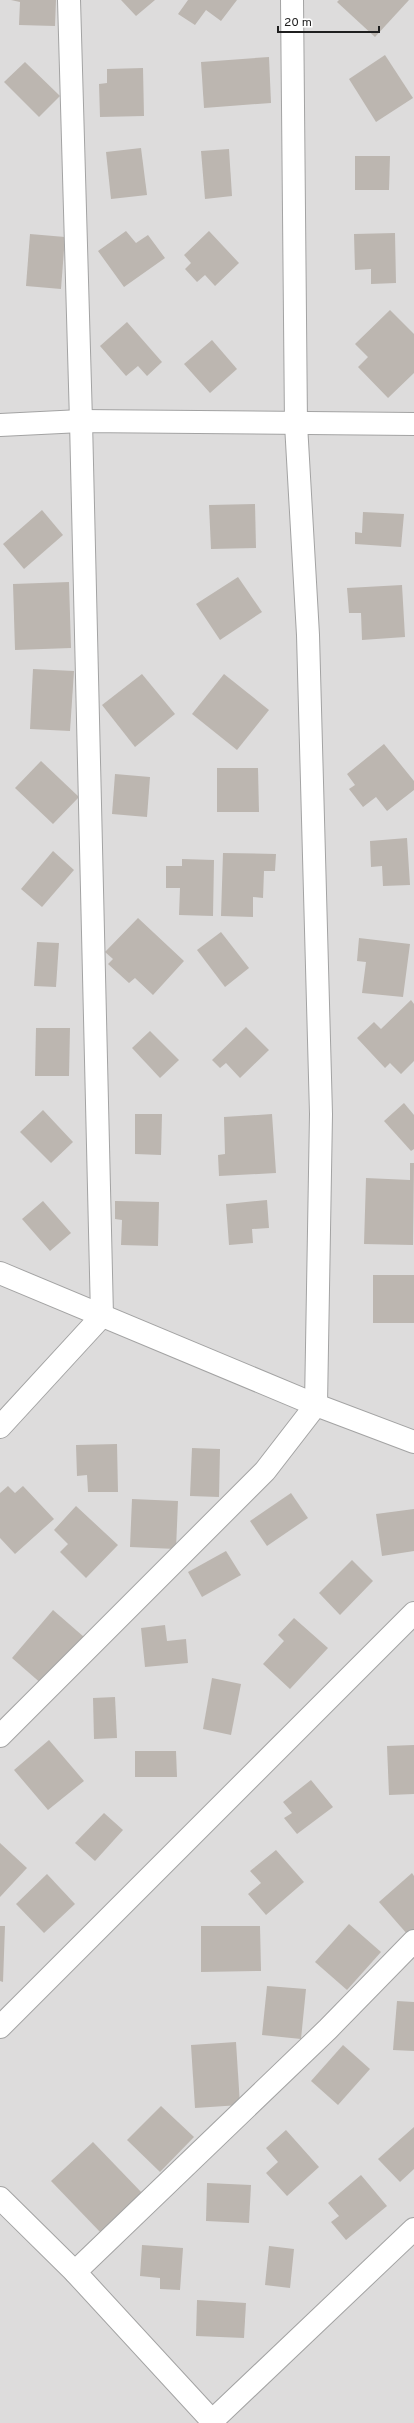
<svg xmlns="http://www.w3.org/2000/svg" width="414" height="2423" viewBox="0 0 414 2423" font-family="Overpass,sans-serif">
<rect width="100%" height="100%" fill="#efede7"/>
<rect fill="#dddcdc" x="0" y="0" width="414" height="2423"/>
<g fill="#bcb6b0">
<polygon points="11,0 56,0 55,26 19,25 20,2"/>
<polygon points="121,0 155,0 136,16"/>
<polygon points="188,0 237,0 221,21 206,10 195,25 178,14"/>
<polygon points="339,0 409,0 375,37 337,2"/>
<polygon points="385,55 413,98 376,122 349,79"/>
<polygon points="269,57 271,103 204,108 201,62"/>
<polygon points="25,62 60,96 39,117 4,82"/>
<polygon points="143,68 144,116 100,117 99,84 107,83 107,69"/>
<polygon points="141,148 147,195 111,199 106,152"/>
<polygon points="229,149 232,196 205,199 201,151"/>
<polygon points="355,156 390,156 389,190 355,190"/>
<polygon points="126,231 136,243 148,235 165,258 124,287 98,251"/>
<polygon points="209,231 239,263 215,286 205,275 197,282 185,269 191,263 184,255"/>
<polygon points="395,233 396,283 371,284 371,269 355,270 354,234"/>
<polygon points="30,234 65,237 61,289 26,286"/>
<polygon points="390,310 414,334 414,373 388,398 358,367 368,357 355,344"/>
<polygon points="127,322 162,362 147,376 138,366 126,376 100,346"/>
<polygon points="212,340 237,369 210,393 184,364"/>
<polygon points="255,504 256,548 211,549 209,505"/>
<polygon points="42,510 63,535 24,569 3,544"/>
<polygon points="363,512 404,514 401,547 355,544 355,532 362,533"/>
<polygon points="238,577 262,612 220,640 196,604"/>
<polygon points="69,582 71,648 15,650 13,584"/>
<polygon points="402,585 405,637 362,640 361,613 349,613 347,588"/>
<polygon points="33,669 74,671 70,731 30,729"/>
<polygon points="142,674 175,714 135,747 102,705"/>
<polygon points="224,674 269,710 237,750 192,714"/>
<polygon points="384,744 414,781 414,790 387,811 376,797 363,807 349,789 355,785 347,774"/>
<polygon points="41,761 79,797 53,824 15,788"/>
<polygon points="217,768 258,768 259,812 217,812"/>
<polygon points="115,774 150,777 147,817 112,814"/>
<polygon points="407,838 410,885 383,886 382,866 371,867 370,841"/>
<polygon points="53,851 74,870 42,907 21,889"/>
<polygon points="223,853 276,854 275,871 264,871 263,898 253,897 253,917 221,916"/>
<polygon points="182,859 214,860 213,916 179,915 180,888 166,888 166,866 182,866"/>
<polygon points="138,918 184,961 153,995 135,978 129,983 108,964 113,959 105,952"/>
<polygon points="221,932 249,968 225,987 197,950"/>
<polygon points="359,938 410,944 403,997 362,993 366,962 357,961"/>
<polygon points="37,942 59,943 56,987 34,986"/>
<polygon points="411,1000 414,1004 414,1061 401,1074 390,1063 385,1068 357,1038 374,1022 381,1029"/>
<polygon points="246,1027 269,1050 240,1078 226,1063 220,1068 212,1060"/>
<polygon points="36,1028 70,1028 69,1076 35,1076"/>
<polygon points="150,1031 179,1060 160,1078 132,1048"/>
<polygon points="404,1103 414,1115 414,1149 411,1151 384,1121"/>
<polygon points="43,1110 73,1142 51,1163 20,1132"/>
<polygon points="135,1114 162,1114 161,1155 135,1154"/>
<polygon points="272,1114 276,1173 219,1176 218,1155 225,1154 224,1117"/>
<polygon points="410,1163 414,1163 413,1245 364,1244 366,1178 410,1180"/>
<polygon points="267,1200 269,1228 252,1229 253,1243 229,1245 226,1204"/>
<polygon points="43,1201 71,1233 50,1251 22,1219"/>
<polygon points="115,1201 159,1202 158,1246 121,1245 122,1220 115,1219"/>
<rect x="373" y="1275" width="41" height="48"/>
<polygon points="117,1444 118,1492 88,1492 87,1475 77,1476 76,1445"/>
<polygon points="192,1448 220,1449 219,1497 190,1496"/>
<polygon points="8,1486 15,1493 23,1486 54,1519 15,1554 0,1538 0,1493"/>
<polygon points="291,1493 308,1518 267,1546 250,1521"/>
<polygon points="132,1499 178,1501 176,1549 130,1547"/>
<polygon points="76,1506 118,1545 86,1578 60,1552 68,1544 54,1530"/>
<polygon points="414,1509 414,1551 382,1556 376,1514"/>
<polygon points="226,1551 241,1575 202,1597 188,1572"/>
<polygon points="352,1560 373,1581 340,1615 319,1593"/>
<polygon points="53,1610 84,1637 43,1685 12,1658"/>
<polygon points="294,1618 328,1648 290,1689 263,1664 284,1641 278,1635"/>
<polygon points="165,1625 167,1641 186,1639 188,1663 145,1667 141,1628"/>
<polygon points="212,1678 241,1684 231,1735 203,1729"/>
<polygon points="115,1697 117,1738 94,1739 93,1698"/>
<polygon points="49,1740 84,1781 48,1810 14,1770"/>
<polygon points="414,1745 414,1794 389,1795 387,1746"/>
<polygon points="135,1751 176,1751 177,1777 135,1777"/>
<polygon points="311,1780 333,1807 297,1834 284,1818 292,1813 283,1802"/>
<polygon points="104,1813 123,1830 95,1861 75,1843"/>
<polygon points="0,1843 27,1868 0,1897"/>
<polygon points="276,1850 304,1882 266,1915 248,1894 261,1883 250,1871"/>
<polygon points="412,1873 414,1876 414,1930 408,1935 379,1902"/>
<polygon points="47,1874 75,1904 44,1933 16,1904"/>
<polygon points="349,1924 381,1952 347,1990 315,1962"/>
<polygon points="0,1926 5,1926 3,1982 0,1981"/>
<polygon points="201,1926 260,1926 261,1971 201,1972"/>
<polygon points="267,1986 306,1989 301,2039 262,2035"/>
<polygon points="397,2001 414,2002 414,2051 393,2050"/>
<polygon points="236,2042 240,2105 195,2108 191,2045"/>
<polygon points="343,2045 370,2069 338,2105 311,2081"/>
<polygon points="161,2106 194,2137 160,2172 127,2140"/>
<polygon points="414,2127 414,2169 400,2182 378,2159"/>
<polygon points="286,2130 319,2167 287,2196 266,2173 278,2162 266,2148"/>
<polygon points="93,2142 143,2194 102,2234 51,2181"/>
<polygon points="361,2175 387,2206 346,2240 331,2222 339,2216 328,2203"/>
<polygon points="207,2183 251,2185 249,2223 206,2221"/>
<polygon points="142,2245 183,2248 180,2290 160,2289 160,2278 140,2276"/>
<polygon points="269,2246 294,2249 290,2288 265,2285"/>
<polygon points="197,2300 246,2303 244,2338 196,2336"/>
</g>
<g fill="none" stroke-linecap="round" stroke-linejoin="round">
<defs>
<g id="minor">
<polyline points="0,425 81,421 414,424"/>
<polyline points="0,1273 316,1405 414,1442"/>
<polyline points="0,1427 102,1316 81,421 69,0"/>
<polyline points="0,1736 265,1471 316,1405 321,1114 308,635 296,424 292,0"/>
<polyline points="0,2027 414,1613"/>
<polyline points="0,2198 75,2272 214,2423"/>
<polyline points="75,2272 328,2029 414,1941"/>
<polyline points="212,2421 414,2229"/>
</g>
</defs>
<use href="#minor" stroke="#a3a3a3" stroke-width="24"/>
<use href="#minor" stroke="#fff" stroke-width="22"/>
</g>
<path d="M278 26v6h101v-6" fill="none" stroke="#1f1f1f" stroke-width="2"/>
<text x="284" y="26" font-size="12" fill="#1f1f1f" stroke="#ffffff" stroke-width="3" paint-order="stroke">20 m</text>
</svg>
